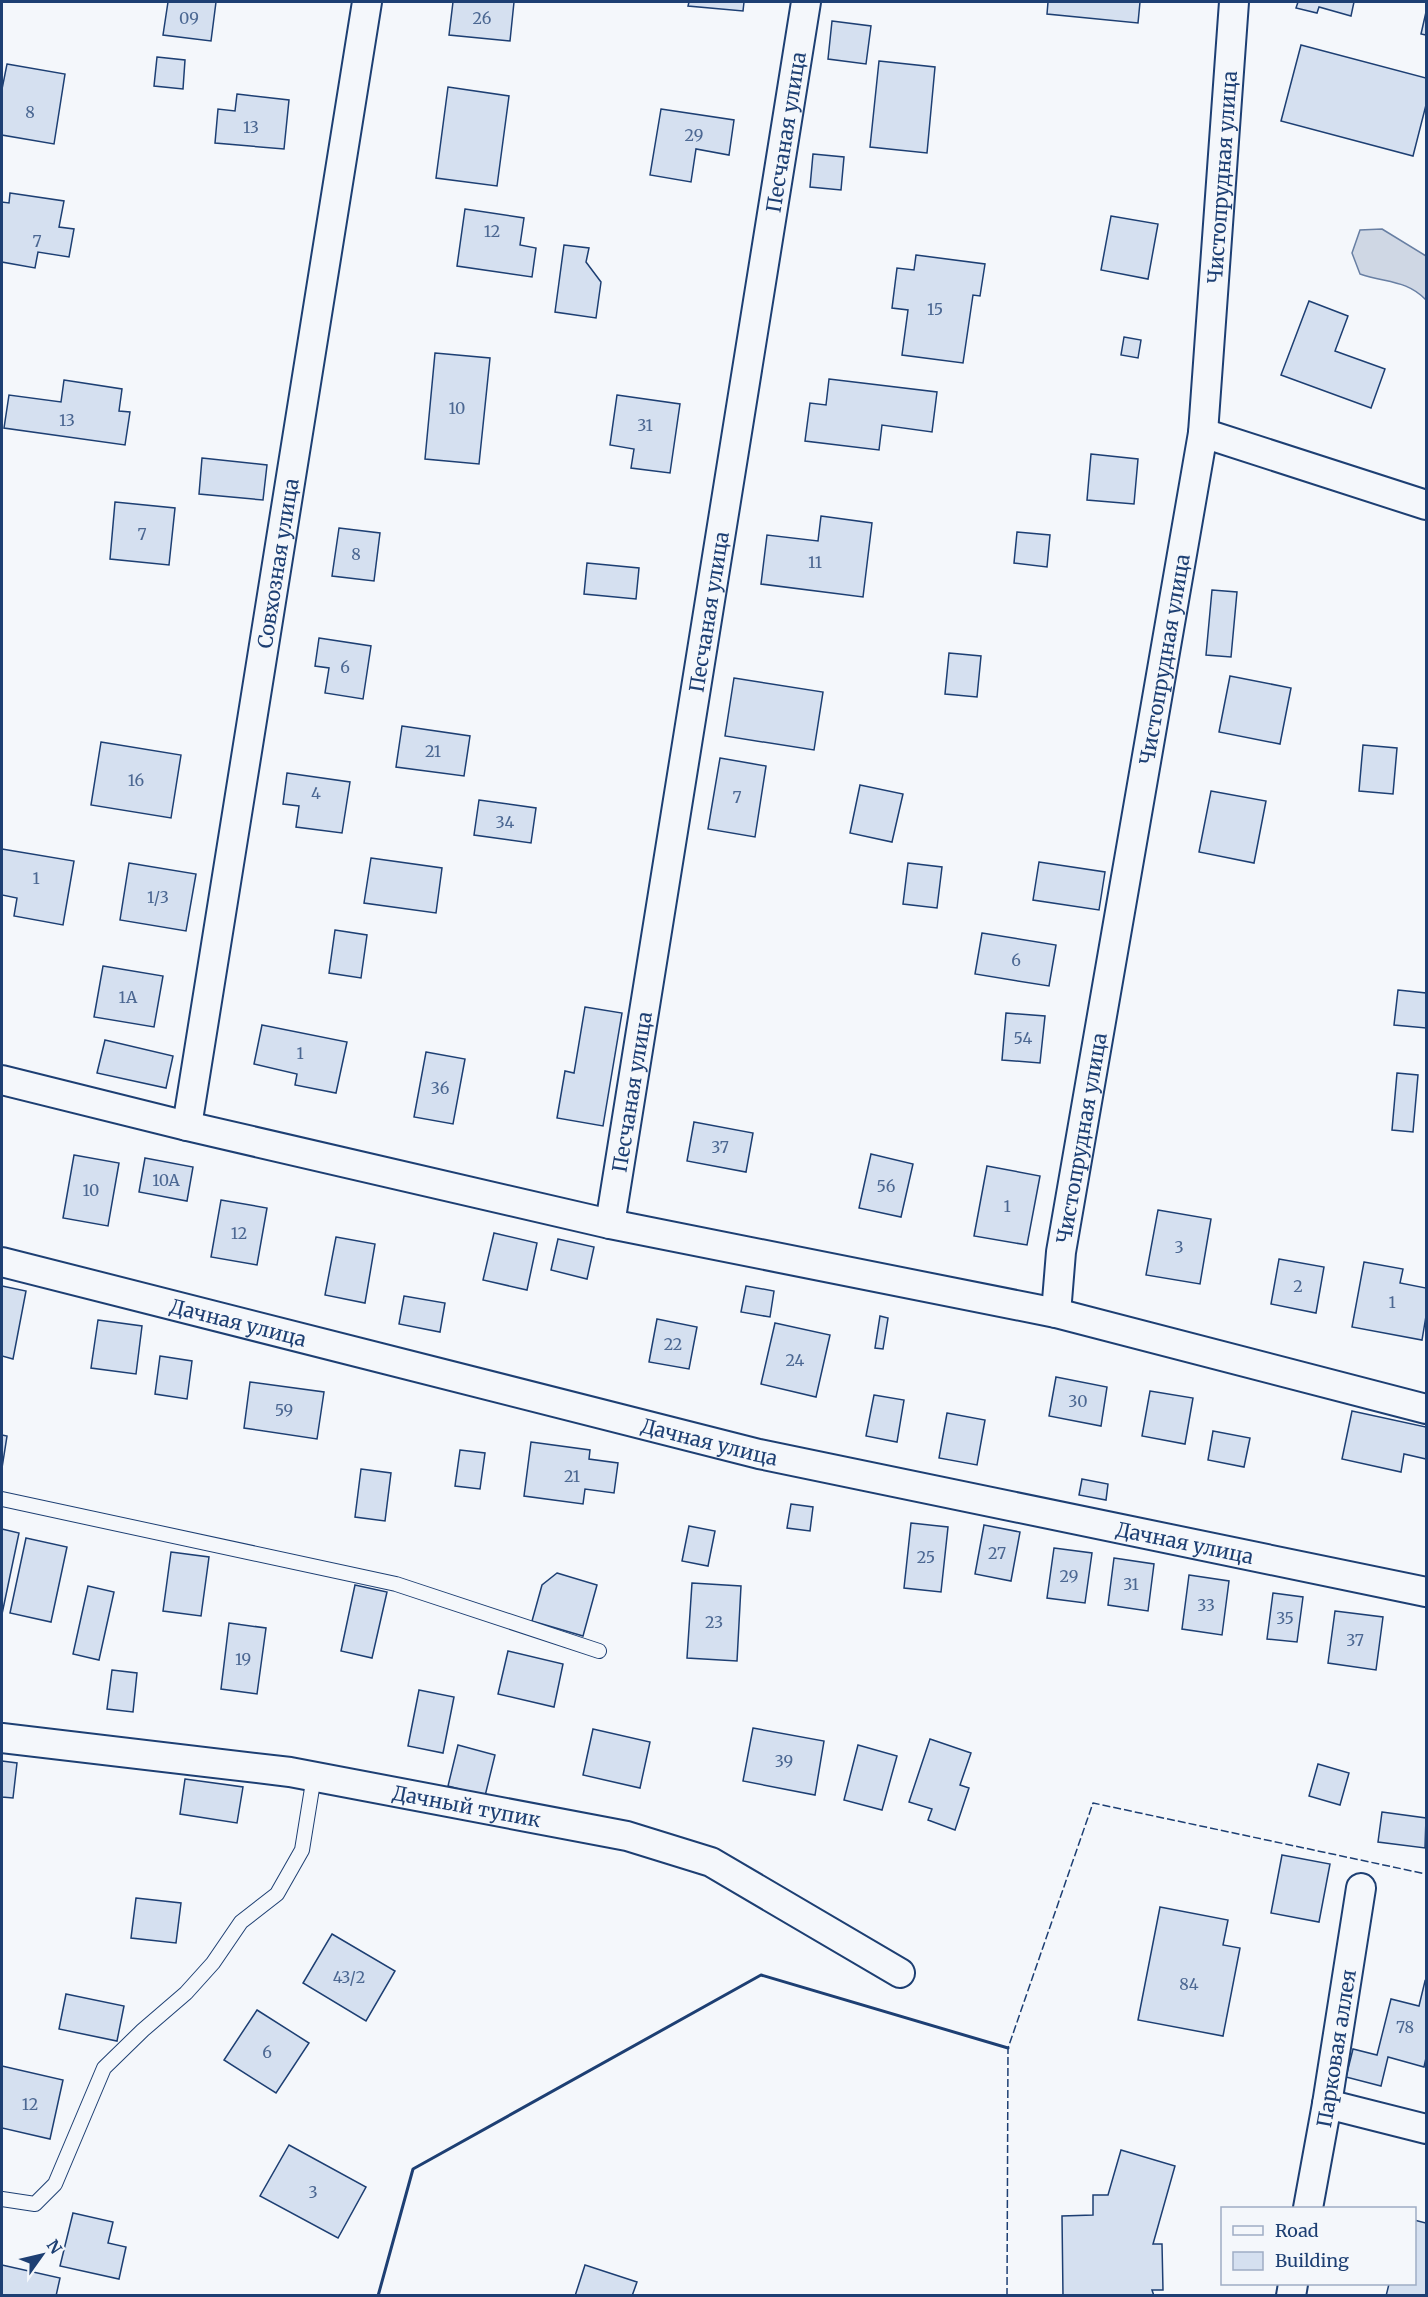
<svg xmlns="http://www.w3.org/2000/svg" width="1428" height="2297" viewBox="0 0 1428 2297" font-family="Merriweather,serif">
<rect width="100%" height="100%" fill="#f4f7fb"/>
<path fill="#cfd7e4" stroke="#687fa3" stroke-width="1.5" d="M1382 229 1426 256V300C1407 280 1386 283 1360 274L1352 253 1360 230Z"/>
<g fill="#d5e0f0" stroke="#1d3f73" stroke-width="1.5">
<polygon points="168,2 216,2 211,41 163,35"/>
<polygon points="453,2 514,2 510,41 449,35"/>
<polygon points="689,2 744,2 743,11 688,6"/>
<polygon points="1048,2 1140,2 1138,23 1047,14"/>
<polygon points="1298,2 1354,2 1351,16 1319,7 1317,13 1296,8"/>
<polygon points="1426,12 1426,35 1421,34"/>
<polygon points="832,21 871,26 866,64 828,59"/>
<polygon points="1301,45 1426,78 1426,105 1413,156 1281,121"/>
<polygon points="157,57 185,60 183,89 154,86"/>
<polygon points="879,61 935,67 927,153 870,147"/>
<polygon points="7,64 65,74 54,144 2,135 2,89"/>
<polygon points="448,87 509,96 497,186 436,178"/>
<polygon points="237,94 289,100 284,149 215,143 218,109 235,111"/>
<polygon points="661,109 734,120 729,155 696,149 691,182 650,175"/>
<polygon points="813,154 844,157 841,190 810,187"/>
<polygon points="10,193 64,201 59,227 74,229 69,257 38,252 35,268 2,262 2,202 9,203"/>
<polygon points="465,209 524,218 520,245 536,248 532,277 457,266"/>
<polygon points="1111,216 1158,224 1148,279 1101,270"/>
<polygon points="564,245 589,248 586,262 601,282 596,318 555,312"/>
<polygon points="916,255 985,264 980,296 973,295 963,363 902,355 908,310 892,308 897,268 914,270"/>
<polygon points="1309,301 1348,316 1335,351 1385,369 1371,408 1281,375"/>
<polygon points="1124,337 1141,340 1138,358 1121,355"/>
<polygon points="435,353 490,358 479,464 425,459"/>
<polygon points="829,379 937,392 932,432 882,425 879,450 805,441 810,403 826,405"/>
<polygon points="64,380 122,389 119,411 130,412 125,445 4,428 9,395 61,402"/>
<polygon points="617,395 680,404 670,473 631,468 634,449 610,445"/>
<polygon points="1091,454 1138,459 1134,504 1087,500"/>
<polygon points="202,458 267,465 263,500 199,494"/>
<polygon points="115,502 175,508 169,565 110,559"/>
<polygon points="821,516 872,523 863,597 761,584 767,535 818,541"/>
<polygon points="339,528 380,533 374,581 332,576"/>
<polygon points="1017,532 1050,535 1047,567 1014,563"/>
<polygon points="587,563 639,568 636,599 584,594"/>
<polygon points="1212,590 1237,592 1231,657 1206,655"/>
<polygon points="319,638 371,646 363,699 325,693 329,668 315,666"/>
<polygon points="949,653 981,656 977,697 945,694"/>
<polygon points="1230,676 1291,688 1280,744 1219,732"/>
<polygon points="734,678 823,692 814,750 725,736"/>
<polygon points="402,726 470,736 464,776 396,767"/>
<polygon points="101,742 181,755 171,818 91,805"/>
<polygon points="1363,745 1397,748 1393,794 1359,791"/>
<polygon points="720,758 766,766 755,837 708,829"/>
<polygon points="287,773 350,782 342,833 296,827 299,806 283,804"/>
<polygon points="860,785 903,794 892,842 850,833"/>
<polygon points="1211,791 1266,801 1254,863 1199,852"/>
<polygon points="479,800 536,808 531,843 474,835"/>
<polygon points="2,849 74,861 63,925 14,916 17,898 2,895"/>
<polygon points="371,858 442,868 436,913 364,903"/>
<polygon points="1039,862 1105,872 1099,910 1033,900"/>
<polygon points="129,863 196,874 186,931 120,920"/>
<polygon points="908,863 942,867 937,908 903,904"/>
<polygon points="335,930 367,935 361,978 329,973"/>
<polygon points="982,933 1056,945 1049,986 975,974"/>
<polygon points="103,966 163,976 154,1027 94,1017"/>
<polygon points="1398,990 1426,993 1426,1028 1394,1025"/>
<polygon points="585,1007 622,1013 603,1126 557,1118 565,1071 574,1073"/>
<polygon points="1006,1013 1045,1016 1040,1063 1002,1060"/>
<polygon points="262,1025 347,1042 336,1093 295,1085 297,1074 254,1064"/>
<polygon points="105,1040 173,1056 166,1088 97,1073"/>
<polygon points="426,1052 465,1059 453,1124 414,1117"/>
<polygon points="1397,1073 1418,1075 1413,1132 1392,1130"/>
<polygon points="694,1122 753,1133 746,1172 687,1161"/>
<polygon points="871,1154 913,1164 901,1217 859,1208"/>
<polygon points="74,1155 119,1163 108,1226 63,1218"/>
<polygon points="145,1158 193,1167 187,1201 139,1192"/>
<polygon points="987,1166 1040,1176 1027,1245 974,1236"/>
<polygon points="221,1200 267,1208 257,1265 211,1257"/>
<polygon points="1158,1210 1211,1219 1200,1284 1146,1275"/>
<polygon points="494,1233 537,1243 527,1290 483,1280"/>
<polygon points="336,1237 375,1244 365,1303 325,1295"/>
<polygon points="558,1239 594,1247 587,1279 551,1270"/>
<polygon points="1279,1259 1324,1267 1316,1313 1271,1304"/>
<polygon points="1364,1262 1403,1269 1400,1283 1426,1288 1426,1316 1422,1340 1352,1327"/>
<polygon points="2,1286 26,1291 13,1359 2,1356"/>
<polygon points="746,1286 774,1291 770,1317 741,1312"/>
<polygon points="404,1296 445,1303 440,1332 399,1324"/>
<polygon points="880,1316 888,1318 883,1349 875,1348"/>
<polygon points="657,1319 697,1327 689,1369 649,1362"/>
<polygon points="98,1320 142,1326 136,1374 91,1368"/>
<polygon points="775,1323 830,1335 816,1397 761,1384"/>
<polygon points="160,1356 192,1361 187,1399 155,1394"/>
<polygon points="1056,1377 1107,1387 1101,1426 1049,1416"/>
<polygon points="250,1382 324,1392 317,1439 244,1428"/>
<polygon points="1150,1391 1193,1398 1185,1444 1142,1436"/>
<polygon points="874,1395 904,1400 897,1442 866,1436"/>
<polygon points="1352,1411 1426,1427 1426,1459 1404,1454 1401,1472 1342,1459"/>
<polygon points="947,1413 985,1420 977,1465 939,1458"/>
<polygon points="1213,1431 1250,1438 1244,1467 1208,1460"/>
<polygon points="2,1435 7,1436 2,1468"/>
<polygon points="531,1442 590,1450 589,1459 618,1463 614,1493 585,1489 583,1504 524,1496"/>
<polygon points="460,1450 485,1453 480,1489 455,1486"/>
<polygon points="361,1469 391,1473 385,1521 355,1517"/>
<polygon points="1082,1479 1108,1484 1106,1500 1079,1495"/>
<polygon points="791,1504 813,1507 810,1531 787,1528"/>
<polygon points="911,1523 948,1527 941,1592 904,1588"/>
<polygon points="984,1525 1020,1532 1011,1581 975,1574"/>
<polygon points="689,1526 715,1531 708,1566 682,1561"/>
<polygon points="2,1529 19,1533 2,1614"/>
<polygon points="26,1538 67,1547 51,1622 10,1613"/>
<polygon points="1054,1548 1092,1553 1085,1603 1047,1598"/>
<polygon points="171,1552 209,1557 201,1616 163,1611"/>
<polygon points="1114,1558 1154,1564 1148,1611 1108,1605"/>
<polygon points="557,1573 597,1585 583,1636 532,1621 542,1585"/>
<polygon points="1189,1575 1229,1581 1222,1635 1182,1629"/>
<polygon points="692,1583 741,1586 737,1661 687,1658"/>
<polygon points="355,1585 387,1592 372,1658 341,1651"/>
<polygon points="88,1586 114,1592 99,1660 73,1654"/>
<polygon points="1273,1593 1303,1597 1297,1642 1267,1639"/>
<polygon points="1335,1611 1383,1617 1376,1670 1328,1663"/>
<polygon points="229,1623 266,1628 257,1694 221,1689"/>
<polygon points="508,1651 563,1664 554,1707 498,1694"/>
<polygon points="112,1670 137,1673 133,1712 107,1709"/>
<polygon points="419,1690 454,1697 443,1753 408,1746"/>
<polygon points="753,1728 824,1741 815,1795 743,1781"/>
<polygon points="593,1729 650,1742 640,1788 583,1775"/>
<polygon points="930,1739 971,1753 960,1785 969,1788 955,1830 928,1820 932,1809 909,1802"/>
<polygon points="458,1745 495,1755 485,1796 448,1786"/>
<polygon points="858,1745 897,1756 882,1810 844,1800"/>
<polygon points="2,1761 17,1763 13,1798 2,1797"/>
<polygon points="1318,1764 1349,1773 1340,1805 1309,1796"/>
<polygon points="185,1779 243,1787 237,1823 180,1814"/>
<polygon points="1382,1812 1426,1818 1425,1848 1378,1842"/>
<polygon points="1282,1855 1330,1864 1319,1922 1271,1913"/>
<polygon points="136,1898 181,1903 176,1943 131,1938"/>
<polygon points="1160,1907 1228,1920 1223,1945 1240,1948 1223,2036 1138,2020"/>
<polygon points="332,1934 395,1971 366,2021 303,1983"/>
<polygon points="1425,1981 1426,1982 1426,2058 1424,2067 1388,2057 1381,2086 1346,2077 1353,2049 1377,2055 1391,1999 1419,2006"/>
<polygon points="66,1994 124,2006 117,2041 59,2029"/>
<polygon points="257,2010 309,2043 276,2093 224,2060"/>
<polygon points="2,2066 63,2080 50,2139 2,2128"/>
<polygon points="289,2145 366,2187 338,2238 260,2196"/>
<polygon points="1121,2150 1175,2166 1153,2244 1162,2244 1163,2290 1152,2290 1154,2296 1063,2296 1062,2216 1093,2215 1093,2195 1108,2195"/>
<polygon points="73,2213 113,2222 108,2243 126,2247 119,2279 60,2266"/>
<polygon points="1414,2220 1426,2223 1426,2296 1386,2296 1389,2284 1414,2284"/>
<polygon points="2,2265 60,2278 56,2296 2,2296"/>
<polygon points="585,2265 637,2282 632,2296 575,2296"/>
</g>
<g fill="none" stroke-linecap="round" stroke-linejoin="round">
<defs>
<g id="lane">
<polyline points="2,1499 396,1584 599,1651"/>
<polyline points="2,2199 35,2204 55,2184 104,2068 143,2030 186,1993 213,1963 241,1922 277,1894 302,1850 314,1776"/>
</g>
<g id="street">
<polyline points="1203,433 1426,505"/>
<polyline points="2,1080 187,1126 610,1224 1056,1313 1426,1409"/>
<path id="s1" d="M187 1126 367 2"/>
<path id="s2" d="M610 1224 806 2"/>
<path id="s3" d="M2 1262 759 1454 1426 1592"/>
<path id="s4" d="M1056 1313 1061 1252 1203 433 1234 2"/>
<path id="s5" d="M2 1738 290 1772 627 1836 711 1862 900 1973"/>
<polyline points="1327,2104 1426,2129"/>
<path id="s6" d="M1308 2208 1327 2104 1361 1888"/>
<polyline points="1291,2296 1293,2284"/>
</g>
</defs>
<use href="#lane" stroke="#1d3f73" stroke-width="16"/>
<use href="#street" stroke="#1d3f73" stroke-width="32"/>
<use href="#lane" stroke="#f4f7fb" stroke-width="14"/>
<use href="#street" stroke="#f4f7fb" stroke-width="28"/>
<polyline stroke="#1d3f73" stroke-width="1.5" stroke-dasharray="8 3" stroke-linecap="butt" points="1007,2296 1008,2048 1093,1803 1426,1874"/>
<polyline stroke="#1d3f73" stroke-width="3" points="378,2296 413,2169 761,1975 1008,2048"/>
</g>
<g text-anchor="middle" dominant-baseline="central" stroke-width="4.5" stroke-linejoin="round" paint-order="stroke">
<g font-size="16" fill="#4b6792">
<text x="189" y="18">09</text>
<text x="482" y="18">26</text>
<text x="30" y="112">8</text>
<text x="251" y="127">13</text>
<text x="694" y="135">29</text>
<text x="492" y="231">12</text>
<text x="37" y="241">7</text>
<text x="935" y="309">15</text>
<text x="457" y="408">10</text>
<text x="67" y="420">13</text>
<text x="645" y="425">31</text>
<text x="142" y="534">7</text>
<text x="356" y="554">8</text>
<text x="815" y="562">11</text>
<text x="345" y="667">6</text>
<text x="433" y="751">21</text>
<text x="136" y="780">16</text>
<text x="316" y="793">4</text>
<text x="737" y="797">7</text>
<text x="505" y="822">34</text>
<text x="36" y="878">1</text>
<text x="158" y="897">1/3</text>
<text x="1016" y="960">6</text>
<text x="128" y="997">1А</text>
<text x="1023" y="1038">54</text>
<text x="300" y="1053">1</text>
<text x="440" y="1088">36</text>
<text x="720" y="1147">37</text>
<text x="166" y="1180">10А</text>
<text x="886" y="1186">56</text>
<text x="91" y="1190">10</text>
<text x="1007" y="1206">1</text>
<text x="239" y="1233">12</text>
<text x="1179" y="1247">3</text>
<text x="1298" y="1286">2</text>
<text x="1392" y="1302">1</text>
<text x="673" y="1344">22</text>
<text x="795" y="1360">24</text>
<text x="1078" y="1401">30</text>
<text x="284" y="1410">59</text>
<text x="572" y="1476">21</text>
<text x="997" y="1553">27</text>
<text x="926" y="1557">25</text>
<text x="1069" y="1576">29</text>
<text x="1131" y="1584">31</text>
<text x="1206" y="1605">33</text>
<text x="1285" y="1618">35</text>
<text x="714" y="1622">23</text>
<text x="1355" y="1640">37</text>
<text x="243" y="1659">19</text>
<text x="784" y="1761">39</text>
<text x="349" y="1977">43/2</text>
<text x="1189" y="1984">84</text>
<text x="1405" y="2027">78</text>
<text x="267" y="2052">6</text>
<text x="30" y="2104">12</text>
<text x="313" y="2192">3</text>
</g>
<g font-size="20" fill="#1d3f73" stroke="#f4f7fb">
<text stroke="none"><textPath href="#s2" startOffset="1106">Песчаная улица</textPath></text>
<text stroke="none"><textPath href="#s4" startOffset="1149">Чистопрудная улица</textPath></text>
<text stroke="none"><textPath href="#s1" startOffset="570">Совхозная улица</textPath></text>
<text stroke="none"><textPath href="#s2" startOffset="620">Песчаная улица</textPath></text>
<text stroke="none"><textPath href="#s4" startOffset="663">Чистопрудная улица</textPath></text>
<text stroke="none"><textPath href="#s2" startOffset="134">Песчаная улица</textPath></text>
<text stroke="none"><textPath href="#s4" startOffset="177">Чистопрудная улица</textPath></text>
<text stroke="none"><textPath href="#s3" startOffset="244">Дачная улица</textPath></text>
<text stroke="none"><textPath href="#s3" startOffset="730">Дачная улица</textPath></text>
<text stroke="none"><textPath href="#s3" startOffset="1216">Дачная улица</textPath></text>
<text stroke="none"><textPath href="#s5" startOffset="470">Дачный тупик</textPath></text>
<text stroke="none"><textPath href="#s6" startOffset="162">Парковая аллея</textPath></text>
</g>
</g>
<rect width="1428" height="2297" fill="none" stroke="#1d3f73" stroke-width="6"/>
<rect x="1221" y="2207" width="195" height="78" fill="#f4f7fb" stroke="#9eadc5" stroke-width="1.5"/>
<rect x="1233" y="2226" width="30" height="9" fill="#f4f7fb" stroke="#9eadc5" stroke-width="1.5"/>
<text x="1275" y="2237" font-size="18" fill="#1d3f73">Road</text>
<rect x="1233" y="2252" width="30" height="18" fill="#d5e0f0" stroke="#9eadc5" stroke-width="1.5"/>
<text x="1275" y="2267" font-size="18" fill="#1d3f73">Building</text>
<g transform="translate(42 2255) rotate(56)" stroke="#f4f7fb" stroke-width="4.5" paint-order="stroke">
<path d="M0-4.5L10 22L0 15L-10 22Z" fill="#1d3f73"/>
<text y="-9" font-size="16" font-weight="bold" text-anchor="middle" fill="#1d3f73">N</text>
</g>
</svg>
